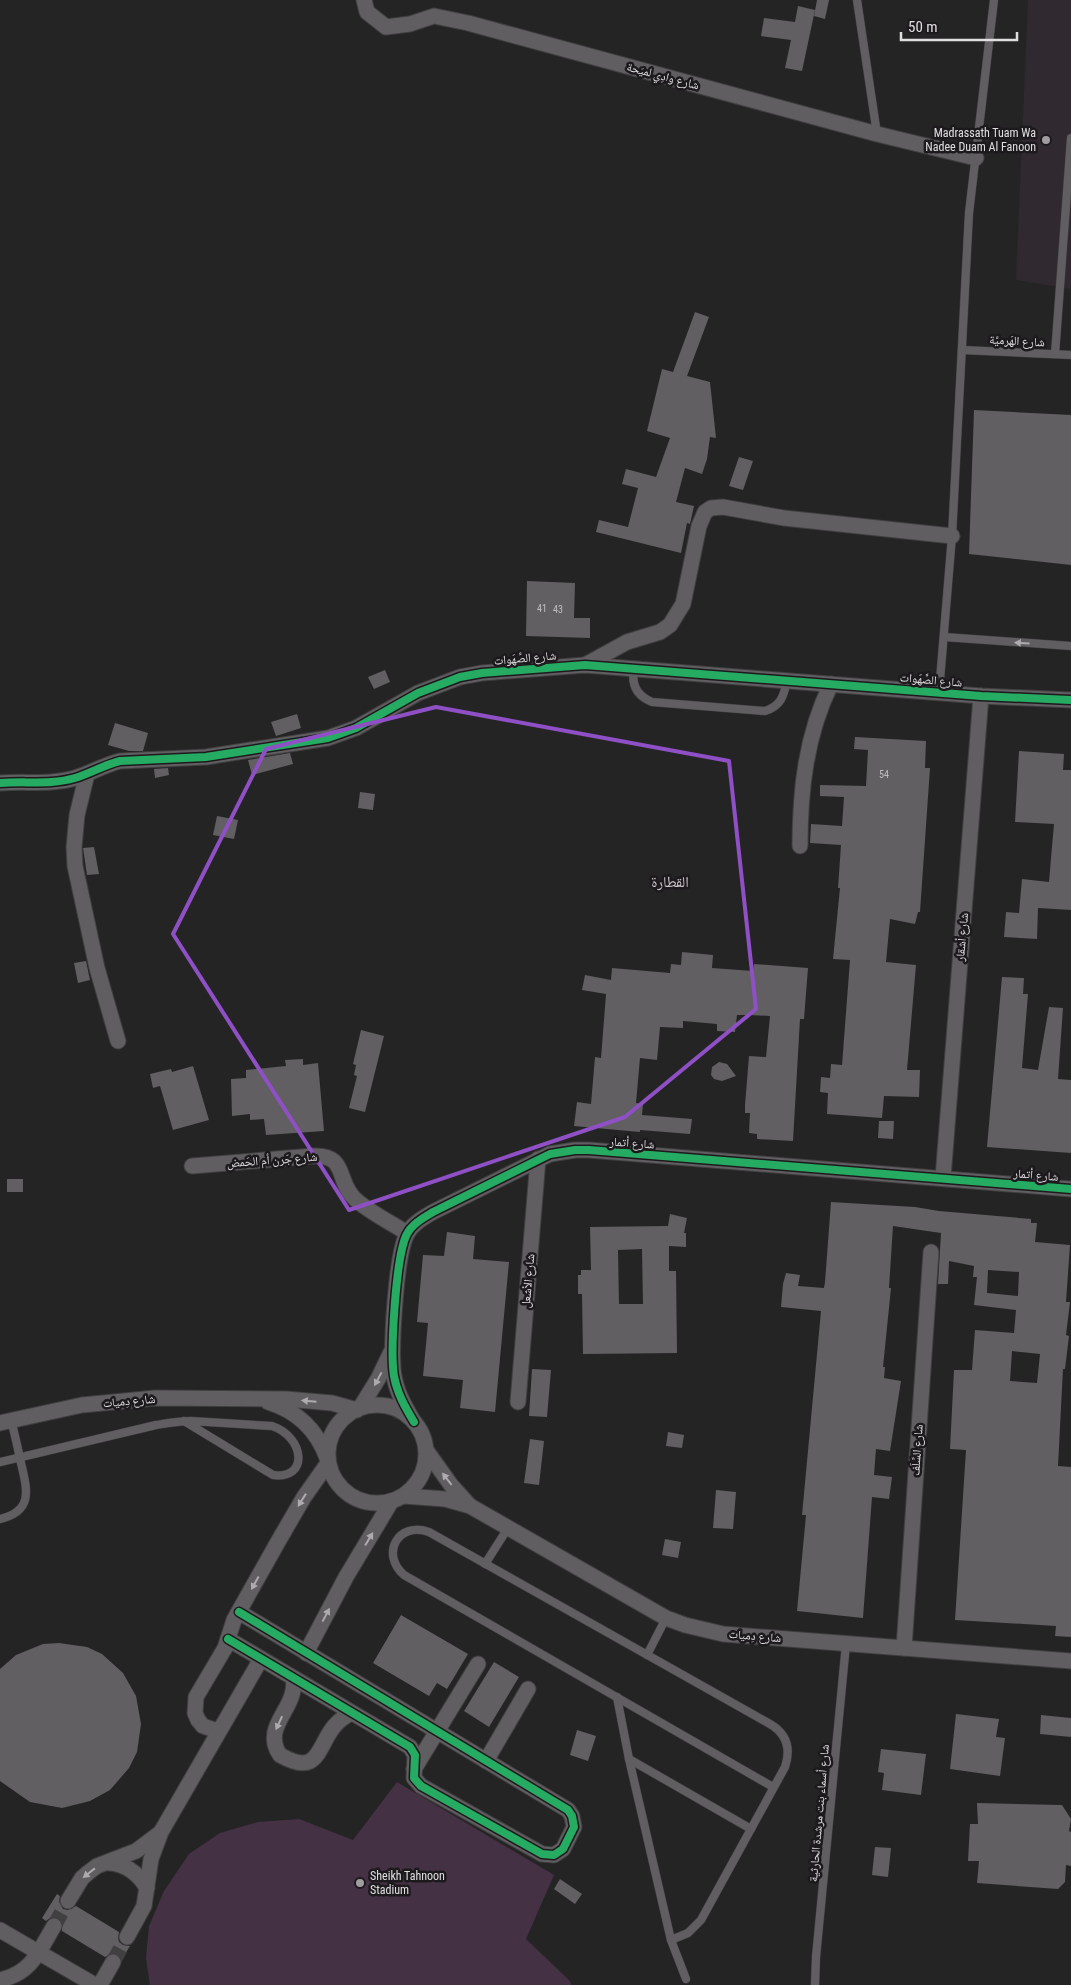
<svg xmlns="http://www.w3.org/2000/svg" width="1071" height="1985" viewBox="0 0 1071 1985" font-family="'Roboto Condensed','Noto Naskh Arabic',sans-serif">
<rect width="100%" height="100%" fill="#252425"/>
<polygon fill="#302930" points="1028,0 1071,0 1071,289 1016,280"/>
<polygon fill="#443144" points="397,1782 554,1875 526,1939 570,1981 571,1985 150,1985 146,1958 149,1926 164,1891 189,1854 220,1833 258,1822 299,1819 353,1840"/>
<g fill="#615f61" fill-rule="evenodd">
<polygon points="817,0 829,0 825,19 814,16"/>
<polygon points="798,6 815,10 802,71 785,68 791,40 761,36 764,18 795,22"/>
<polygon points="695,312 709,317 687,376 710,382 716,438 710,437 707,459 702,474 685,468 676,502 694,506 690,524 687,523 681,553 596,532 599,520 628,527 638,488 622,484 626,469 656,477 670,438 647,431 662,369 673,372"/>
<polygon points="974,410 1071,415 1071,565 969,554"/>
<polygon points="739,457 753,461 743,490 729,486"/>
<polygon points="527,581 575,583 574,618 590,618 590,638 526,636"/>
<polygon points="385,670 390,682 374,689 368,677"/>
<polygon points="297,714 301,728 276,736 271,722"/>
<polygon points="115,723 148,733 143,751 129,751 108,745"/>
<polygon points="855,737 926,741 925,768 930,768 920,912 918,912 915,924 890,919 886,962 916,965 907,1070 920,1070 919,1097 884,1096 882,1118 827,1114 828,1093 820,1092 821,1077 830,1078 831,1064 842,1065 850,960 833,959 840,888 838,888 841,845 810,843 811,824 842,826 844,797 820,796 820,785 866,786 868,750 854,749"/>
<polygon points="1019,751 1064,754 1063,770 1071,770 1071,910 1038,908 1037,939 1004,937 1006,912 1019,913 1022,879 1049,882 1051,858 1054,824 1015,822"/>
<polygon points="290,753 293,764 252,775 248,760"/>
<polygon points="168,768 169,775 155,778 154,769"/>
<polygon points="360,792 375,794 373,810 358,808"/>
<polygon points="217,816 238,820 234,839 213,835"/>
<polygon points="94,847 99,874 87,875 83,848"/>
<polygon points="682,952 713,955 712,968 753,971 754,964 808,968 804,1019 800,1019 793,1141 757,1139 757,1134 749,1133 750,1113 745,1113 745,1105 749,1056 766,1057 770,1016 750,1015 737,1015 735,1032 717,1031 717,1024 683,1021 683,1028 660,1027 657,1060 640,1058 636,1103 643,1104 642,1115 692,1119 690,1134 640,1130 640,1132 574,1126 577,1102 591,1104 595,1057 601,1058 606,994 582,990 585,975 611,980 612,968 670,973 671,964 681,965"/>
<polygon points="86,961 90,980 78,983 74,963"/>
<polygon points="1002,977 1024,978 1023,994 1028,994 1022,1068 1038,1070 1049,1007 1063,1008 1058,1079 1071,1080 1071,1153 987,1147"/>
<polygon points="361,1030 384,1036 365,1112 349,1108 357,1076 354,1075 356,1065 353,1064"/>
<polygon points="303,1059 303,1065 318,1063 324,1131 266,1135 264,1119 250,1120 250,1114 232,1116 231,1079 246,1078 246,1070 286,1066 285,1060"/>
<polygon points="719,1062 727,1064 736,1076 722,1081 714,1079 711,1075 712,1067"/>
<polygon points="193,1066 209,1120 173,1130 160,1086 153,1088 150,1074 171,1069 172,1072"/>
<polygon points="879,1121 894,1121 893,1139 878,1138"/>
<rect x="7" y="1179" width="16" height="13"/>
<path d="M831 1202 915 1207 939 1211 1031 1219V1223H1037L1035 1242 1070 1245 1066 1302H1070L1066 1335 1069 1336 1065 1369H1063L1058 1466 1071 1467V1637L1055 1636 1056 1626 955 1620 966 1450 950 1449 954 1370H972L975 1330 1014 1333 1016 1310 974 1305 977 1277H973L974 1266 949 1261 948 1284H938L941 1233 893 1226 889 1288H891L883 1367H885L884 1378 901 1381 890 1451 876 1449 874 1475 892 1477 889 1499 872 1497 863 1618 797 1611 806 1515H802L821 1311 781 1307 783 1284 786 1273 800 1275 798 1286 824 1288 825 1282ZM988 1270 1019 1272 1018 1296 987 1293ZM1012 1351 1040 1354 1037 1383 1010 1381Z"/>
<path d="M670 1214 687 1218 684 1233H686V1247L669 1246V1271H676L677 1353 583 1354 582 1294H578V1275H581V1270H591L590 1227 668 1226ZM642 1249 643 1304H619L618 1250Z"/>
<polygon points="447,1232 475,1236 473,1259 509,1262 495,1412 460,1408 463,1380 423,1376 428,1323 417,1322 423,1255 444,1256"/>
<polygon points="532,1369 551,1370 547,1417 529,1416"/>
<polygon points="668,1432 684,1435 682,1448 666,1446"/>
<polygon points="530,1439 544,1441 539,1485 524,1483"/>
<polygon points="716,1490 736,1492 733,1529 713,1528"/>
<polygon points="665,1539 681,1542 678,1558 662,1555"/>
<polygon points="401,1615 468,1654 447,1689 437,1683 429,1696 373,1663"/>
<polygon points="59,1643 87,1647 102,1654 123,1673 136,1696 141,1724 137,1752 129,1768 110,1790 90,1801 62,1808 30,1802 0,1781 0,1669 16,1655 43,1644"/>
<polygon points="494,1662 519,1677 489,1727 464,1711"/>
<polygon points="956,1714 999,1719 996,1737 1005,1738 1000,1776 950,1769"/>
<polygon points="1041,1715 1071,1718 1071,1737 1040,1734"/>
<polygon points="577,1730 596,1736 588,1761 570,1755"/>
<polygon points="881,1749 926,1754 921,1795 882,1790 884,1773 878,1772"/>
<polygon points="977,1803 1062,1805 1071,1819 1069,1831 1071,1832 1071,1866 1066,1865 1065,1882 1058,1889 977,1883 979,1861 968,1861 970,1824 978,1824"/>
<polygon points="875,1847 891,1848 888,1877 872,1875"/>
<polygon points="560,1879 582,1894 575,1904 554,1889"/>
<polygon points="57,1894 60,1896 59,1901 63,1909 68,1910 76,1906 119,1932 118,1938 119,1942 123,1945 130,1946 122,1959 118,1954 113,1953 105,1957 62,1931 62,1922 58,1918 50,1918 46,1921 42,1918"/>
</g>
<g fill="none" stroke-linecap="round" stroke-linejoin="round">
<g stroke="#414041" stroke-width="15" stroke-dasharray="15 8" stroke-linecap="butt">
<polyline points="54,1926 68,1901"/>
<polyline points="113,1962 127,1937"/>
</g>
<defs>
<g id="service">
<polyline points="857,0 877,134"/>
<polyline points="962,350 1071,355"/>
<polyline points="1055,354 1071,138"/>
<polyline points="944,637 1071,646"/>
<path d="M634 669C631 685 637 696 652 702L765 711C781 706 784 696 787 680"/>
<polyline points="939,692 952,536 969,213 994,0"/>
<path d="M0 1462 156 1425C168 1423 179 1421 191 1421L272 1426C305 1437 309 1480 273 1475L184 1421"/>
<path d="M0 1519C34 1511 27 1489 21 1463 18 1449 15 1435 11 1420"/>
<polyline points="485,1564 508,1528"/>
<polyline points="647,1655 666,1618"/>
<polyline points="617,1697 629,1759 671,1940 686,1979"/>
<polyline points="629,1759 751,1829"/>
<path d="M671 1940 688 1933 701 1920 785 1767C791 1749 787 1734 770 1724L429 1532C398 1521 380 1554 404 1575L773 1787"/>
<polyline points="815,1985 816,1957 846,1644"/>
</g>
<g id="minor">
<polyline points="364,0 367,12 386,27 410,24 434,16 468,23 877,134 976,158"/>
<polyline points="585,665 627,642 660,632 670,625 683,604 699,526 705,512 711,508 723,507 784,518 952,536"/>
<polyline points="87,774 77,815 74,847 75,866 97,968 118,1041"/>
<path d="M0 783C25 781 51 785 75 778 91 773 104 765 120 761L206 757 328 738 356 728 418 693 460 677 482 673 585 665 981 696 1071 700"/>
<path d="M800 846C800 790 806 735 831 684"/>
<path d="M192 1166 313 1156C348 1154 336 1182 355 1199 369 1212 390 1222 407 1233"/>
<polyline points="943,1178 981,696"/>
<path d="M268 1402C297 1411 317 1430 327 1458"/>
<polyline points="518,1402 538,1159"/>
<circle cx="377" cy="1454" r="49"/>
<polyline points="360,1408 378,1379 391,1352"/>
<path d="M414 1422C405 1407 397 1393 394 1376 390 1352 396 1254 407 1234 412 1224 423 1218 433 1212L550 1154 575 1150H589L1071 1189"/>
<polyline points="0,1423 82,1405 155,1398 286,1399 332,1403 357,1410"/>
<polyline points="426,1450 451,1485 469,1505"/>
<polyline points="404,1496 445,1499 470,1506 666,1618 685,1625 723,1634 1071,1661"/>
<polyline points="228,1639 410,1747 415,1755 414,1778 421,1786 542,1854 554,1855 563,1849 574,1827 572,1816 568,1810 239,1612"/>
<polyline points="904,1648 931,1252"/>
<polyline points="306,1653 346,1577 391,1502"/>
<path d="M293 1678C299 1708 260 1726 280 1755 329 1783 313 1729 352 1713"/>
<polyline points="218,1731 203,1726 198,1720 195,1713 196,1697 225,1648 234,1620 279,1540 304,1497 328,1463"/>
<polyline points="486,1761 528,1689"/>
<polyline points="414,1769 478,1664"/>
<path d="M109 1863C126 1864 138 1873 147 1888"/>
<polyline points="68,1901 82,1878 89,1872 97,1866 136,1851 160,1833"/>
<polyline points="0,1930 95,1985"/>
<polyline points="127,1937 144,1906 151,1859 161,1832 261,1659"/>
<path d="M0 1980C32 1973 39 1951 54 1926"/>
<polyline points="100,1985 113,1962"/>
</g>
</defs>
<use href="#service" stroke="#403f40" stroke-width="9"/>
<use href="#minor" stroke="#403f40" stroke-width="17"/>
<use href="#service" stroke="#605e60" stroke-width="8"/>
<use href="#minor" stroke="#605e60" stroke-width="15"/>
<defs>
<g id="cycleway">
<path d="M0 783C25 781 51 785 75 778 91 773 104 765 120 761L206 757 328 738 356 728 418 693 460 677 482 673 585 665 981 696 1071 700"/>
<path d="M414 1422C405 1407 397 1393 394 1376 390 1352 396 1254 407 1234 412 1224 423 1218 433 1212L550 1154 575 1150H589L1071 1189"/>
<polyline points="228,1639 410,1747 415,1755 414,1778 421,1786 542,1854 554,1855 563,1849 574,1827 572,1816 568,1810 239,1612"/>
</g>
</defs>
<use href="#cycleway" stroke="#1d1a1d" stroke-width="11"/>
<use href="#cycleway" stroke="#26ab63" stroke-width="8"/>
</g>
<defs><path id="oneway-solid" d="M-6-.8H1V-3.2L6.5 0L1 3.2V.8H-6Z" transform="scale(1.25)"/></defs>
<g fill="#adabad">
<use href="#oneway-solid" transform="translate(1022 643) rotate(-176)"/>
<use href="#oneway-solid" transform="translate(378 1379) rotate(118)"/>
<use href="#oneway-solid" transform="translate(309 1401) rotate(-175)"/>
<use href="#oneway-solid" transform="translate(447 1479) rotate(-128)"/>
<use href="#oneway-solid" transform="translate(302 1500) rotate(122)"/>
<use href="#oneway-solid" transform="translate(369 1539) rotate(-59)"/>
<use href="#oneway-solid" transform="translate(255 1583) rotate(119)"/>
<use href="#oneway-solid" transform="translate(326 1615) rotate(-62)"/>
<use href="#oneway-solid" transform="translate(279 1723) rotate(115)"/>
<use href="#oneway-solid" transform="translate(89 1873) rotate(142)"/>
</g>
<path fill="none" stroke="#8f50c6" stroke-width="4" stroke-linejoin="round" d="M436 707 729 761 756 1009 625 1117 349 1210 173 934 266 749Z"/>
<g fill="#9f9d9f" stroke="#1d1a1d" stroke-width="2">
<circle cx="1046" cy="140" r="5"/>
<circle cx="360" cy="1883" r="5"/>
</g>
<g text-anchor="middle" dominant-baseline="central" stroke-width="5" stroke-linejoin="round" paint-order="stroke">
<g font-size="10" fill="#c0bec0">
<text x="542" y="608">41</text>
<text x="558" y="609">43</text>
<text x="884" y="774">54</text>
</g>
<g font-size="12" fill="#e0dee0" stroke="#1d1a1d">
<text transform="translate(663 76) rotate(15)">شارع وادِي لميَحة</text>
<text transform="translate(1017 341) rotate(3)">شارع الهَرميَّة</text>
<text transform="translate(525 658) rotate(-5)">شارع الصَّهَوات</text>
<text transform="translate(931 680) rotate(5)">شارع الصَّهَوات</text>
<text transform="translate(962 937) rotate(-85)">شارع أشقار</text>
<text transform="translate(632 1143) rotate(4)">شارع أتمار</text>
<text transform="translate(272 1160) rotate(-4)">شارع جَرن أم الحَمض</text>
<text transform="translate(1036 1175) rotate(5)">شارع أتمار</text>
<text transform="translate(528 1281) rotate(-85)">شارع الأشعل</text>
<text transform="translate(129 1401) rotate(-5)">شارع دِميات</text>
<text transform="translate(917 1450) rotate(-86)">شارع السَّلَف</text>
<text transform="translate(755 1636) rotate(5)">شارع دِميات</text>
<text transform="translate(819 1813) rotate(-85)">شارع أسماء بنت مرشدة الحارثية</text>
</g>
<g font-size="12" fill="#e0dee0" stroke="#1d1a1d" text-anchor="end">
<text x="1036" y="133">Madrassath Tuam Wa<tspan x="1036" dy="14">Nadee Duam Al Fanoon</tspan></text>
<text x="370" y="1876" text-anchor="start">Sheikh Tahnoon<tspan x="370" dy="14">Stadium</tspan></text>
</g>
<g font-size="15" fill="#ccc7cc" stroke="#1d1a1d">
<text x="670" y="882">القطارة</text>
</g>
</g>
<path d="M901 32v8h116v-8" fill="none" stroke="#e0dee0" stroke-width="2.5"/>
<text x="908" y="32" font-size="15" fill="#e0dee0" stroke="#1d1a1d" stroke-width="4" paint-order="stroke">50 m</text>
</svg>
